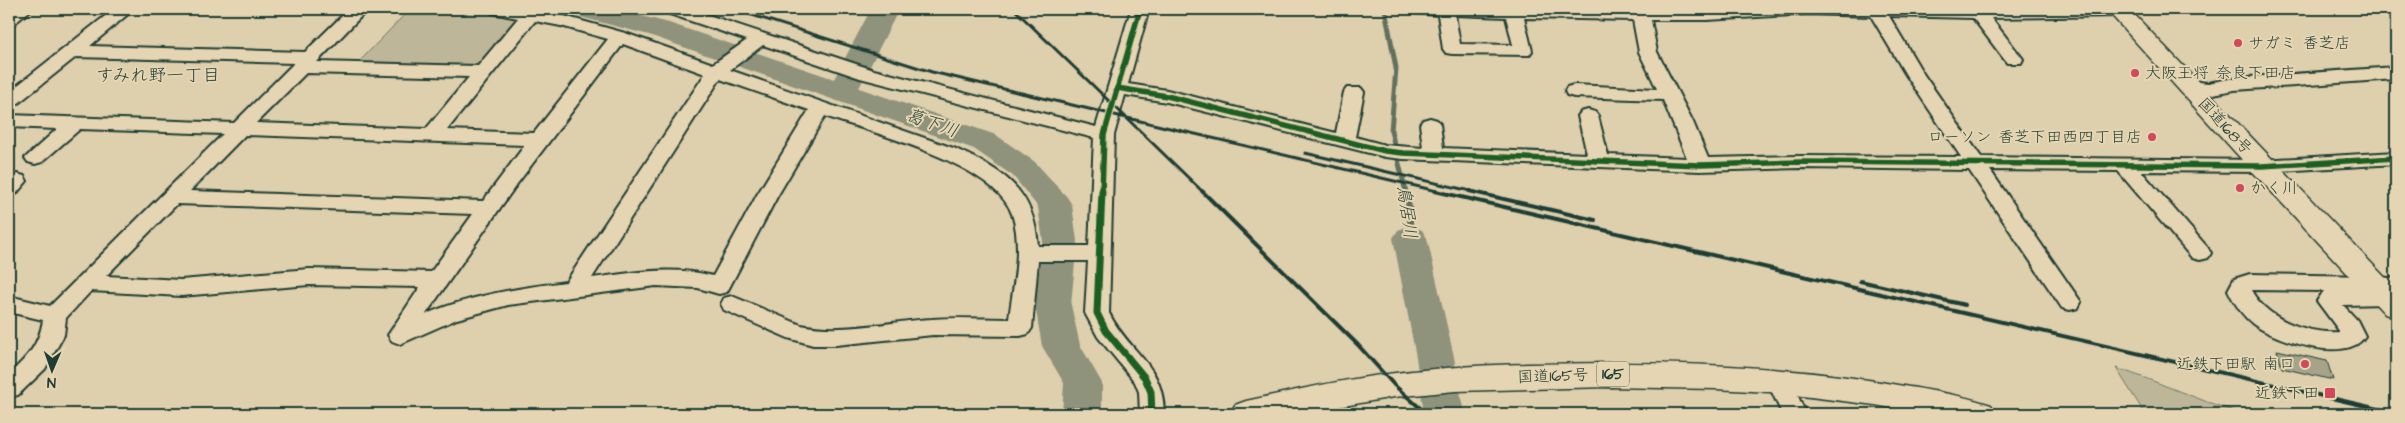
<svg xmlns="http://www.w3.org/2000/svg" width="2405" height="423" viewBox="0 0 2405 423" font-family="'Architects Daughter','Klee One',sans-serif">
<rect width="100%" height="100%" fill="#decfad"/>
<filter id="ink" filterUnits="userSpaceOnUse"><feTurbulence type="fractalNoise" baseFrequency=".02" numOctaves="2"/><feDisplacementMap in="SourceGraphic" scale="10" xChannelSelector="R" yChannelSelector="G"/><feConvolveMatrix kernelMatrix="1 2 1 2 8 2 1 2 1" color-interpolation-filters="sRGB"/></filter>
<g filter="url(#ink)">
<g fill="#beb699" stroke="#6e7a66">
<polygon points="410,9 479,9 522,15 483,65 474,68 356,65"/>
<path d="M2116 368C2160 382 2201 402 2245 414H2145Z"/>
</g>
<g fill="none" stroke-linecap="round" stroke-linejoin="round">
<polyline stroke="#62715f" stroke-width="5" points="1385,9 1396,68 1391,131 1406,192"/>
<polyline stroke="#62715f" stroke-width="6" points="1405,191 1410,211 1410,238"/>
<g fill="#8f937b" fill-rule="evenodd">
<polygon points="569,9 614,9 669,23 834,79 871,9 899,9 859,88 996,135 1035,162 1067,197 1072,205 1077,241 1071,305 1080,345 1102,383 1102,414 1062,414 1064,383 1042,346 1035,305 1043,241 1038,207 1013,176 974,149 649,35 573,15"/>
<polygon points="1410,226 1422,230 1427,238 1454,357 1464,414 1424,414 1416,357 1393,238 1398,230"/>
</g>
</g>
<polygon fill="#a5a48a" stroke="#1f3d34" points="2277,350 2327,361 2333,380 2282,368"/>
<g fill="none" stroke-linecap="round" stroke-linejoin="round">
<defs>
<g id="street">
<polygon points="12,9 32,9 15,23 9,24 9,11"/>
<path d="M114 9H134L90 46 305 52 349 9H368L317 62 478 66 518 18 492 13 489 9H531L564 16 625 33 713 64 747 40 667 13 664 9H690L874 70 1096 127 1131 9H1149L1128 84 1167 90 1336 133 1344 92 1347 88H1361L1364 92 1355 137 1385 145 1423 148 1420 124 1423 120 1430 118 1437 120 1440 124 1443 148 1587 154 1578 116 1581 112 1588 110 1595 112 1598 116 1608 155 1687 158 1663 100 1574 97 1567 95 1565 91 1567 87 1574 85 1657 89 1639 52 1633 20 1524 18 1532 51 1529 55 1452 54 1446 53 1443 49 1438 15 1416 13 1413 9H2126L2128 11 2125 15 2119 16 1991 18 2023 59 2021 63H2007L1973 18 1889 16 1924 75 1981 157 2262 160 2396 152V164L2262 172 2141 171 2208 248 2211 253 2208 258 2200 260 2192 258 2118 171 1990 170 2081 302 2078 308 2070 310 2062 308 1969 170 1800 168 1700 171 1403 159 1385 157 1167 102 1125 95 1114 135 1109 313C1129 354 1164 363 1164 414H1140L1139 392 1135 382 1098 337 1085 313 1088 261H1038L1032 328 1028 334 1020 336 933 335 836 345H813L788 338 724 310 721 304 724 298 732 296 801 325C843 334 890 321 932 319 958 317 984 319 1009 319 1013 286 1023 247 1012 214 995 164 873 133 825 116L778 195 727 292 719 294 698 288 656 286 508 305 457 319 400 344 392 341 388 335 420 287 309 285 181 296 91 291 66 318 64 335 45 369 18 395 9 397V374C27 358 39 345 43 320L9 312V296L50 306 223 134 80 129 42 162 35 164 28 162 25 158 57 129 9 127V115L234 123 294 63 76 57 16 105 9 107V92ZM1808 14 1871 16 1906 75 1961 157 1800 156 1708 158 1693 122 1657 52 1651 20H1707ZM1455 15 1506 17 1513 45 1460 44ZM535 21 561 26 608 39 534 133 447 130ZM623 44 705 74 566 282C519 288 471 295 426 314L514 188ZM763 45 860 78 1094 138 1089 246H1038C1034 190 1004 171 956 149L730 70ZM306 73 469 77 426 129 256 123ZM720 79 809 110 757 195 713 276C673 265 632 273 592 278ZM245 135 525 145 483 201 190 191ZM177 204 473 214 431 272 309 269 181 280 106 276Z"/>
<polygon points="2396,67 2396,79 2234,90 2208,95 2182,91 2180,87 2182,83 2189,81 2208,83 2234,78"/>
<polygon points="17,174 24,176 27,181 16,194 9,196 9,177"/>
<path d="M2250 274 2374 276 2396 279V296L2393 302 2385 304 2343 305 2357 320 2365 336C2348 365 2274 340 2253 324 2242 315 2234 303 2228 290L2234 279ZM2251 290 2324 291 2317 301 2340 332C2307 334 2267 320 2251 290Z"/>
<polygon points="1779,372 1788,374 1806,414 1782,414 1767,381 1770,374"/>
</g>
<g id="highway">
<polygon points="2106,9 2129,9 2396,289 2396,318 2385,314 2253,172"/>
<path d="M1609 363C1706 363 1803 368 1898 385 1929 390 1961 395 1991 405L1996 414H1925L1875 405 1769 392 1716 389 1609 387 1455 391 1394 397 1299 414H1230L1235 405 1246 401C1308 387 1370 374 1434 369 1492 363 1551 364 1609 363Z"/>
</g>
</defs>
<use href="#street" stroke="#1f3d34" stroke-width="4"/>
<use href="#highway" stroke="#1f3d34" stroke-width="3"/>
<use href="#street" fill="#e6d5b2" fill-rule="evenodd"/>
<use href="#highway" fill="#e6d5b2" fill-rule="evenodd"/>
<g stroke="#1f3d34" stroke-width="3">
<polyline points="733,9 932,72 1441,192"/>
<polyline points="1014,9 1203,192"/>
<polyline points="1305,153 1475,192"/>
</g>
<g stroke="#1f3d34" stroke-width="4">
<polyline points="1202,191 1358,345 1394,385 1427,414"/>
<polyline points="1435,191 2396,413"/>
<polyline points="1469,191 1595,220"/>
<polyline points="1860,281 1965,305"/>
</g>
<defs>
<g id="cycleway-far1">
<polyline points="1117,88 1167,96 1385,151 1403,153 1700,165 1800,162 2262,166 2396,158"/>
<polyline points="1102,192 1104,135 1140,9"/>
</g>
<polyline id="cycleway" points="1102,191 1097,313 1106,331 1145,378 1151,392 1152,414"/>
</defs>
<use href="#cycleway-far1" stroke="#e6d5b2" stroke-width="8"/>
<use href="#cycleway" stroke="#e6d5b2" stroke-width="10"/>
<use href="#cycleway-far1" stroke="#1b5e20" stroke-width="5.5"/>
<use href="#cycleway" stroke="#1b5e20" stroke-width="7"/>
</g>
</g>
<g fill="#d1495b" stroke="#e6d5b2" stroke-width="2">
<circle cx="2238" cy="43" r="5"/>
<circle cx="2135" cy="73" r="5"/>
<circle cx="2152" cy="137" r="5"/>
<circle cx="2240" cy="188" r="5"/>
<circle cx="2305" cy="364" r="5"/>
<rect x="2324" y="387" width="12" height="12" rx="2.5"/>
</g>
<g text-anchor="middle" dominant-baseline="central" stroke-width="4" stroke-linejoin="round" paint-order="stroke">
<rect fill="#e6d5b2" stroke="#5b6b5a" stroke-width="1" x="1597" y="361.5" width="32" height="25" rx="4"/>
<g font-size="15" font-weight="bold" fill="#1f3d34">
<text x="1613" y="374">165</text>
</g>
<g font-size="16" fill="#1f3d34" stroke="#e6d5b2" text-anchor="start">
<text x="2248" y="43">サガミ 香芝店</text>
<text x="2145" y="73">大阪王将 奈良下田店</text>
<text x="2142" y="137" text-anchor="end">ローソン 香芝下田西四丁目店</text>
<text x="2250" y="188">かく川</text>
<text x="2295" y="364" text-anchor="end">近鉄下田駅 南口</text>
<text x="2319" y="393" text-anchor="end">近鉄下田</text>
</g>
<g font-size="16" fill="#1f3d34" stroke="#e6d5b2">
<text transform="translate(2225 126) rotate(47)">国道168号</text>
<text transform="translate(1553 376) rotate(-2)">国道165号</text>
</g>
<g font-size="18" fill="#1f3d34" stroke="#e6d5b2">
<text x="158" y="75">すみれ野一丁目</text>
</g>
<g font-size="18" font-style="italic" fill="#304a3f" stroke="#e6d5b2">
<text transform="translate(932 123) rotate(19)">葛下川</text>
<text transform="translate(1407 212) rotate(82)">鳥居川</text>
</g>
</g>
<rect width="2405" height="423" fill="none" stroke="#e6d5b2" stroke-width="30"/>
<rect x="15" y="15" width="2375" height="393" fill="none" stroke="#1f3d34" stroke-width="2" filter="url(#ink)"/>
<g transform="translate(52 370) rotate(182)" stroke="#e6d5b2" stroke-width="4" paint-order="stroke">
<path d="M0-4L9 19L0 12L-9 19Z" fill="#1f3d34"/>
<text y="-8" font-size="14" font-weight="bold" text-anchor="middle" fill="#1f3d34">N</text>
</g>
</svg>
